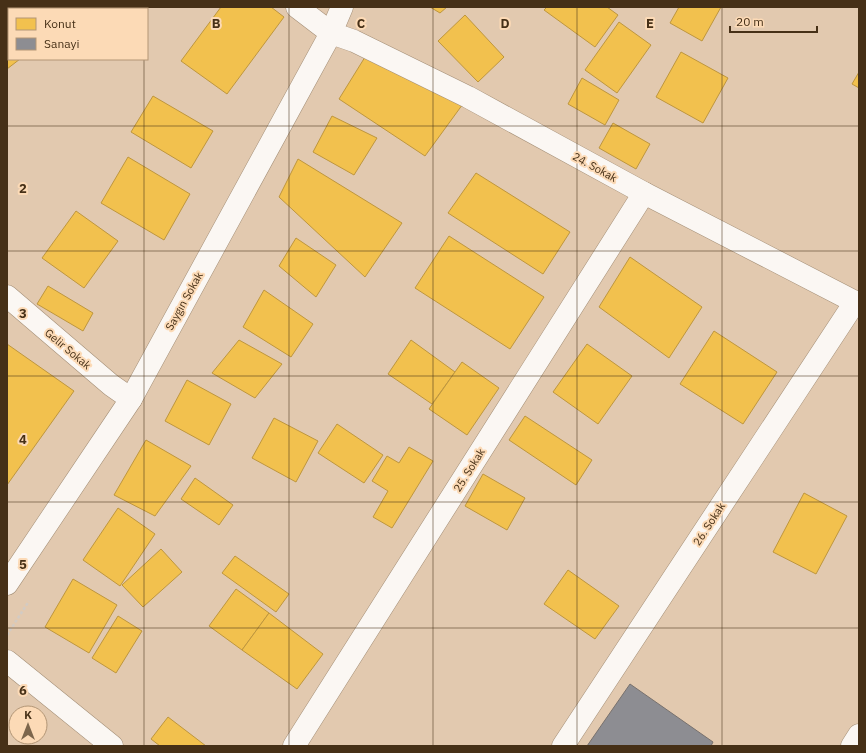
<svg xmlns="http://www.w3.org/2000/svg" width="866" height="753" viewBox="0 0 866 753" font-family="'IBM Plex Sans',sans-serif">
<rect width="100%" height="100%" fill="#e2c9af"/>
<g fill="#f2c14e" stroke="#be963e">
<polygon points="32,7 72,7 70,9 33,9"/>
<polygon points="221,7 271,7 284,17 227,94 181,61"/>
<polygon points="430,7 447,7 440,13"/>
<polygon points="547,7 607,7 618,15 595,47 544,10"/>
<polygon points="679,7 721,7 702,41 670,23"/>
<polygon points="7,9 9,11 9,59 20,59 7,69"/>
<polygon points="465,15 504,57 478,82 438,41"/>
<polygon points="619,22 651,45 617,93 585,70"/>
<polygon points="370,49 468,97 425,156 339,99"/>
<polygon points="681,52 728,78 703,123 656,97"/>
<polygon points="859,72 859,88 852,84"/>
<polygon points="582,78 619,100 605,125 568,104"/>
<polygon points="153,96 213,131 191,168 131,132"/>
<polygon points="332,116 377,138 354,175 313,152"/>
<polygon points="613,123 650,144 636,169 599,148"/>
<polygon points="128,157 190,194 164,240 101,203"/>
<polygon points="298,159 402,223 365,277 279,197"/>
<polygon points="476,173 570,232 543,274 448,213"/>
<polygon points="76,211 118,241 84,288 42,258"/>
<polygon points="449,236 544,297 510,349 415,288"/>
<polygon points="296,238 336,265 316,297 279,266"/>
<polygon points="630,257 702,307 669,358 599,307"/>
<polygon points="48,286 93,313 83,331 37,304"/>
<polygon points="264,290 313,324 291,357 243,327"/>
<polygon points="714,331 777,372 743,424 680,384"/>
<polygon points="239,340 282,364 255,398 212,373"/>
<polygon points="411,340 455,372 432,404 388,374"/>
<polygon points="7,344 74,391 7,485"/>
<polygon points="587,344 632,376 598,424 553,392"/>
<polygon points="462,362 499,388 467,435 429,409"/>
<polygon points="187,380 231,404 209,445 165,421"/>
<polygon points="525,416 592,460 576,485 509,440"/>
<polygon points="274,418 318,441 296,482 252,458"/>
<polygon points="337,424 383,455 364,483 318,453"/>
<polygon points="146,440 191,466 155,516 114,495"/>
<polygon points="409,447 433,461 392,528 373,517 388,491 372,481 387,456 399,463"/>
<polygon points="483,474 525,498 507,530 465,506"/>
<polygon points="195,478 233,505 219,525 181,499"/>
<polygon points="804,493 847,516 816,574 773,552"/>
<polygon points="118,508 155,534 120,586 83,560"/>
<polygon points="161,549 182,572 143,607 122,585"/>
<polygon points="235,556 289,594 276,612 222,573"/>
<polygon points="568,570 619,606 595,639 544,604"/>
<polygon points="73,579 117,605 89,653 45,627"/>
<polygon points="236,589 269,613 242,650 209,626"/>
<polygon points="269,613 323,654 297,689 242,650"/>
<polygon points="118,616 142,631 116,673 92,658"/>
<polygon points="168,717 206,746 160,746 151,739"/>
</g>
<polygon fill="#8d8d92" stroke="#78716d" points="630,684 713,742 711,746 587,746"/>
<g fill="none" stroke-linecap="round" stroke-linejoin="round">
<defs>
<g id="minor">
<polyline points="297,7 331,33 354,41 468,97 644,193 859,304"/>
<polyline points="7,296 111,385 131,399"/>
<polyline points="7,661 112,746"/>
<polyline points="294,746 644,193"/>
<polyline points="563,746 855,302"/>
<polyline points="852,746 859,735"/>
</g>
<polyline id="major" points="7,584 131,399 331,33 342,7"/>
</defs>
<use href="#minor" stroke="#a48f77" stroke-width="23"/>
<use href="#major" stroke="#a48f77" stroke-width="23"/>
<polyline stroke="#d3cbc3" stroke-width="2.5" stroke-dasharray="3 2" stroke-linecap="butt" points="7,635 29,601"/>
<use href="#minor" stroke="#fbf7f3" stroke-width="22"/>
<use href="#major" stroke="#fbf7f3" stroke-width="22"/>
</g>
<path fill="none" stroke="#463017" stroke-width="1" stroke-opacity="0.55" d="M144 7V9M289 7V746M433 7V746M577 7V746M722 7V746M144 59V746M7 126H859M7 251H859M7 376H859M7 502H859M7 628H859"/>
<g text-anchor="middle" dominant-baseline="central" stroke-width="4" stroke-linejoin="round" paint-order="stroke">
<g font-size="11" fill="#463017" stroke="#fcdab6">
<text transform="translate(595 167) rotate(29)">24. Sokak</text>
<text transform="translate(184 301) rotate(-61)">Saygın Sokak</text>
<text transform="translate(68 349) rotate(40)">Gelir Sokak</text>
<text transform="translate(469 470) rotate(-58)">25. Sokak</text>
<text transform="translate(709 524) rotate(-57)">26. Sokak</text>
</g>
</g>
<g font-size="13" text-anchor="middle" font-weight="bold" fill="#463017" stroke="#fcdab6" stroke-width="4" stroke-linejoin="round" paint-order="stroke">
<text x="216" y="28">B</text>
<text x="361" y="28">C</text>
<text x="505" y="28">D</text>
<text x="650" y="28">E</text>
<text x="23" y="193">2</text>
<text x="23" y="318">3</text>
<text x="23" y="444">4</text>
<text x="23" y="569">5</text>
<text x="23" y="695">6</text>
</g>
<rect width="866" height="753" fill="none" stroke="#463017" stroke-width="16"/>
<rect x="8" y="8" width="140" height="52" fill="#fcdab6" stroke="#b39676"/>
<rect x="16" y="18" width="20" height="12" fill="#f2c14e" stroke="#b39676"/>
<text x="44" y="28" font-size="12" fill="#463017">Konut</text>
<rect x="16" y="38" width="20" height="12" fill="#8d8d92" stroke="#b39676"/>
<text x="44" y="48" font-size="12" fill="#463017">Sanayi</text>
<g transform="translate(28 725)"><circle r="19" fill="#fcdab6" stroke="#b39676"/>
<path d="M0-3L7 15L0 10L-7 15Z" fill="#7d664c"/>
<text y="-6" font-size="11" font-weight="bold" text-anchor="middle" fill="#463017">K</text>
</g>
<path d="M730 26v6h87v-6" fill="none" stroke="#463017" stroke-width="2"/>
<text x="736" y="26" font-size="12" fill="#463017" stroke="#fcdab6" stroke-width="3" paint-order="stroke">20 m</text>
</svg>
